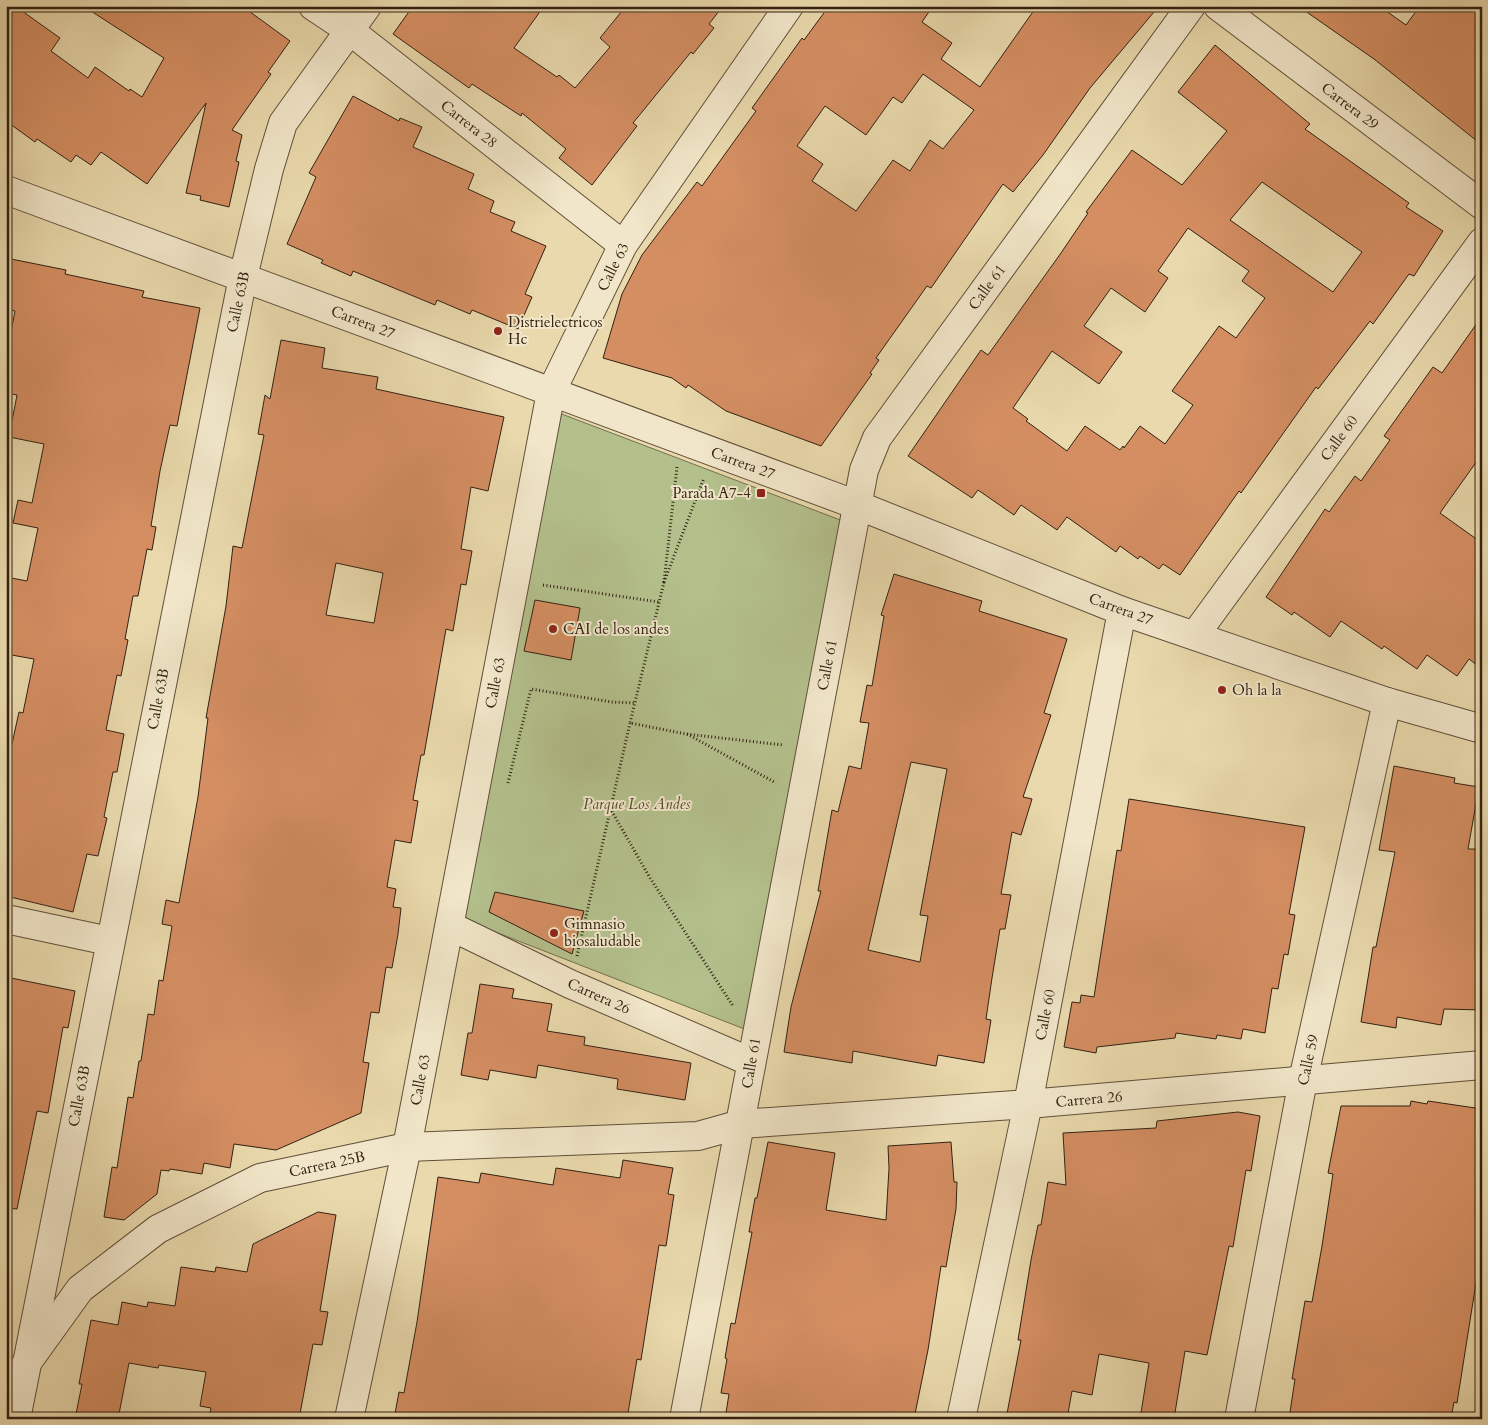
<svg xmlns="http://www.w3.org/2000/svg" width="1488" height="1425" viewBox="0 0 1488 1425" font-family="Cardo,serif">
<rect width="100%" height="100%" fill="#e9d9ac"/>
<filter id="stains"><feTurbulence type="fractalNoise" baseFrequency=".004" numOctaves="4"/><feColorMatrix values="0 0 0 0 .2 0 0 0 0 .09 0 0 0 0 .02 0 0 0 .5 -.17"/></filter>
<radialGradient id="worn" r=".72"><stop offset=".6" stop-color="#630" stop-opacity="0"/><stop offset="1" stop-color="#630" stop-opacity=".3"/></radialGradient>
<polygon fill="#b3c08c" stroke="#727050" points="559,413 843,521 747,1030 462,919"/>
<g fill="#d48e62" stroke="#322113" fill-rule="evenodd">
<polygon points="6,6 15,6 60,38 51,51 88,78 95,67 129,91 130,89 142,97 164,58 83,6 242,6 290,41 268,72 271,74 232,130 242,135 236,161 239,162 229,207 200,200 201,196 186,193 206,103 147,184 101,152 91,165 76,155 71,162 37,139 35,142 6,121"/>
<polygon points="413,6 544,6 514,48 557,77 559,75 575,88 610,47 600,38 626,6 723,6 709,24 714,28 693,54 691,52 633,123 637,126 592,185 559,158 566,149 522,113 521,116 472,84 469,88 393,34"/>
<path d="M829 6H933L922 22 952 43 941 59 980 87 1037 6H1159L1090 88 1043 155 1013 192 1003 184 931 288 927 286 876 358 879 360 870 373 872 374 821 446 726 411 688 385 686 388 672 378 603 358 622 294 642 255 697 182 702 186 756 111 752 108 802 38 804 40ZM923 74 974 110 943 149 930 140 910 171 893 160 856 211 812 181 823 164 797 146 825 106 866 135 893 97 902 103Z"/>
<polygon points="1298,6 1379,6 1406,25 1420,6 1482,6 1482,145 1374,59"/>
<path d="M1215 45 1310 124 1305 129 1409 203 1406 207 1443 231 1414 276 1409 274 1373 324 1370 321 1318 389 1316 387 1241 493 1239 491 1180 575 1163 564 1159 569 1140 556 1138 559 1120 546 1116 552 1067 517 1057 530 1021 505 1014 515 978 490 972 498 908 456 981 350 988 355 1061 253 1088 213 1086 212 1132 150 1182 185 1227 131 1178 92ZM1262 182 1362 252 1333 292 1230 220ZM1188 228 1249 271 1242 281 1265 298 1236 338 1219 326 1172 391 1193 405 1165 444 1140 426 1124 448 1123 446 1120 450 1085 426 1067 451 1026 421 1028 419 1013 408 1052 351 1099 384 1122 352 1084 326 1111 288 1145 312 1168 278 1158 271Z"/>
<polygon points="353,96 399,121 400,118 422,127 413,147 474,174 468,189 494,201 490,212 515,222 511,231 546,246 525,294 532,297 518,329 472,310 470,314 437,300 435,305 353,271 351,276 321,263 323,260 287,244 316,177 309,173"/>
<polygon points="6,258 66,270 65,274 144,291 142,297 200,308 177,426 170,425 160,471 151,526 156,527 152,550 147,549 138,596 133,596 125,639 128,640 121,676 117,675 106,730 124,734 117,772 113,772 104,817 107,818 98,856 87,854 73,912 6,896 6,752 10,753 19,712 23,713 34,659 6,654 6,577 27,581 38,528 13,523 18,500 32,503 44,444 9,437 17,395 6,393 6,357 15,311 6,309"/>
<polygon points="1482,316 1482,454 1440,513 1482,543 1482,669 1469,659 1457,676 1427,655 1417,669 1384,646 1382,649 1341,621 1330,637 1294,612 1292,615 1266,597 1325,509 1329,512 1355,476 1361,481 1390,440 1384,436 1433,367 1442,373"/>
<path d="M281 340 325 348 322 368 378 377 376 389 504 417 488 491 471 487 461 549 472 551 466 585 461 584 453 631 446 629 424 755H421L413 800 418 801 411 843 395 840 387 887 396 889 393 907 401 908 398 934 392 968 386 967 379 1013 371 1012 363 1062 369 1063 361 1113 276 1150 234 1144 230 1168 204 1163 202 1174 170 1169 169 1171 161 1170 157 1194 124 1220 104 1217 112 1167 117 1168 128 1097 133 1098 139 1061H141L148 1014 154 1015 159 980 163 981 172 926 162 924 166 900 179 903 198 797 208 718H206L226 606 233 546 242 548 264 435 258 434 265 395 270 399ZM336 563 383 573 374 623 326 615Z"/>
<path d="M894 574 982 601 979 611 1067 639 1044 713 1051 715 1023 797 1032 799 1021 835 1012 832 1001 894 1011 895 1005 929H1000L992 978 986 1019 991 1020 984 1063 938 1055 936 1066 853 1051 852 1063 784 1052 791 1007 821 891H818L832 810 838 812 849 766 861 769 869 723 860 722 867 685 872 686 884 616 881 615ZM911 762 947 769 920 915 928 916 920 962 868 950Z"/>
<polygon points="535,600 580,608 571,660 524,651"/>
<polygon points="1394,766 1455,778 1454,783 1479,787 1468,849 1482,849 1482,1010 1444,1009 1441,1025 1397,1017 1396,1028 1361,1022 1373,947 1376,947 1395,852 1379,850"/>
<polygon points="1129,799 1305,827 1289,914 1295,915 1288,955 1284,954 1278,989 1272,988 1265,1033 1243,1029 1241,1039 1217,1035 1216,1039 1176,1033 1175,1038 1097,1047 1096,1053 1064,1047 1072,1002 1080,1003 1081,995 1094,997 1117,850 1121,851"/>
<polygon points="495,892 584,911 572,954 489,912"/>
<polygon points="6,977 75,991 68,1028 63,1027 48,1113 37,1111 17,1209 6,1208"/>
<polygon points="480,984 514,989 512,998 552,1004 547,1031 585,1037 584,1045 691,1063 685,1100 617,1089 618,1079 538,1065 536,1078 490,1070 488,1080 461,1075 468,1033 472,1033"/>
<polygon points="1411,1101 1427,1104 1428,1101 1482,1109 1482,1245 1457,1403 1454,1402 1451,1419 1289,1419 1295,1379 1292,1379 1305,1301 1312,1302 1322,1246 1333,1174 1328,1173 1341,1106 1410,1106"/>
<polygon points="1238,1112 1260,1116 1251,1171 1246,1170 1233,1247 1229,1246 1207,1355 1185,1351 1174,1419 1140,1419 1149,1363 1099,1354 1092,1395 1072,1391 1067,1419 1006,1419 1021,1340 1018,1340 1031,1260 1038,1225 1041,1225 1048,1182 1066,1185 1063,1133 1156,1128 1157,1121"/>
<polygon points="768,1142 835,1153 826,1210 886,1220 889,1168 888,1146 951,1142 954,1182 957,1182 956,1209 946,1267 941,1266 928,1350 914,1419 725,1419 729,1394 721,1393 727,1359 725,1358 731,1323 735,1324 752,1232 749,1232 755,1198 757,1198"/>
<polygon points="623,1160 673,1168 668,1194 674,1195 666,1246 659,1245 641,1360 637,1359 627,1419 394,1419 399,1392 404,1393 417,1322 438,1177 479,1183 481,1173 553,1185 556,1168 620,1178"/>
<polygon points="318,1212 336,1215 320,1311 328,1312 322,1345 313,1344 299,1419 209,1419 211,1408 200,1406 206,1372 159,1365 158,1368 129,1363 118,1419 75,1419 82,1384 79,1384 91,1320 118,1325 122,1302 147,1307 148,1302 175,1306 181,1267 215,1272 216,1267 247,1272 253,1244"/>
</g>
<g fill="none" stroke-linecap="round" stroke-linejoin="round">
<defs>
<g id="minor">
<polyline points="313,6 349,30 623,245"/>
<polyline points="1218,6 1482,205"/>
<polyline points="6,190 857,505 1122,611 1387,702 1482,729"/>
<polyline points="1195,635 1482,242"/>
<polyline points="6,919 109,941"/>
<polyline points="450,926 570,984 751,1062"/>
<polyline points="26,1364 80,1289 158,1229 260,1178 407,1147 698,1136 741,1124 1028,1104 1482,1065"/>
<polyline points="16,1419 243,277 269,169 283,123 367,6"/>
<polyline points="349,1419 407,1147 551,392 623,245 789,6"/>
<polyline points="684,1419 864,470 877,438 1191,6"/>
<polyline points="961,1419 1028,1104 1122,611"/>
<polyline points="1239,1419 1303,1080 1387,702"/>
</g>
</defs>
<use href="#minor" stroke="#604f39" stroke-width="30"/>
<g stroke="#322113" stroke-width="3" stroke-dasharray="1 2.5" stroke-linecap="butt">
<polyline points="677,467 664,582 704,478"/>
<polyline points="664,582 630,723 686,734 783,745"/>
<polyline points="543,585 659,602"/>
<polyline points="687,734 776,783"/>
<polyline points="508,783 531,689 612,702 635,703"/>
<polyline points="610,808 650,878 733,1006"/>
<polyline points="577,956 630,723"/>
</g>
<use href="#minor" stroke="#f1e6c9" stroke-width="28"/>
</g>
<g fill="#8f2418" stroke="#f1e6c9" stroke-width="2">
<circle cx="498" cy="331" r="5"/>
<rect x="756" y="488" width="10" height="10" rx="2.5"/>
<circle cx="553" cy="629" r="5"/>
<circle cx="1222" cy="690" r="5"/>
<circle cx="554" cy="933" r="5"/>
</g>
<g text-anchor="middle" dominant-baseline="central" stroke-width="4" stroke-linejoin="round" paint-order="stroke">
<g font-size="15" fill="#322113" stroke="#f1e6c9">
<text transform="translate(1350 106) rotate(37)">Carrera 29</text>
<text transform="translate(469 124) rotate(38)">Carrera 28</text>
<text transform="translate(613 267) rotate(-63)">Calle 63</text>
<text transform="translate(987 287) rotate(-54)">Calle 61</text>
<text transform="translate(238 302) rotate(-78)">Calle 63B</text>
<text transform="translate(363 322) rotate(21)">Carrera 27</text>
<text transform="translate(1339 438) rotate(-54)">Calle 60</text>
<text transform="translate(743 463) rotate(20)">Carrera 27</text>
<text transform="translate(1121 609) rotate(20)">Carrera 27</text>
<text transform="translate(827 665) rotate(-79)">Calle 61</text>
<text transform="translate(495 683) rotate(-79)">Calle 63</text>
<text transform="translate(158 699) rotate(-79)">Calle 63B</text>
<text transform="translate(599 996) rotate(24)">Carrera 26</text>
<text transform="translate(1045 1015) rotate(-79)">Calle 60</text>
<text transform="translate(1308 1060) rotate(-78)">Calle 59</text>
<text transform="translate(751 1063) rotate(-80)">Calle 61</text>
<text transform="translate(420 1080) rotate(-79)">Calle 63</text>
<text transform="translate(79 1096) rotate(-79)">Calle 63B</text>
<text transform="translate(1089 1099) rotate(-5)">Carrera 26</text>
<text transform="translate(327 1164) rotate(-12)">Carrera 25B</text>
</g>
<g font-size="15" fill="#322113" stroke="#f1e6c9" text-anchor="start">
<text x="508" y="322">Distrielectricos<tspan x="508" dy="17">Hc</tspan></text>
<text x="751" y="493" text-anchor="end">Parada A7-4</text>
<text x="563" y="629">CAI de los andes</text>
<text x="1232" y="690">Oh la la</text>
<text x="564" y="924">Gimnasio<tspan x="564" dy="17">biosaludable</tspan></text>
</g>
<g font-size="15" font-style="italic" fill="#524931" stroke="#f1e6c9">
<text x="637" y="804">Parque Los Andes</text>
</g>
</g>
<rect width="1488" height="1425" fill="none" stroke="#e9d9ac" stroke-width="25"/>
<rect x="8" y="8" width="1473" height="1410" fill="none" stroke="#322113" stroke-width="2.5"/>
<rect x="12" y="12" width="1463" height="1400" fill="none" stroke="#322113"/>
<rect width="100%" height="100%" filter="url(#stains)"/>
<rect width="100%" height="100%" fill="url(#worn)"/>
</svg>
